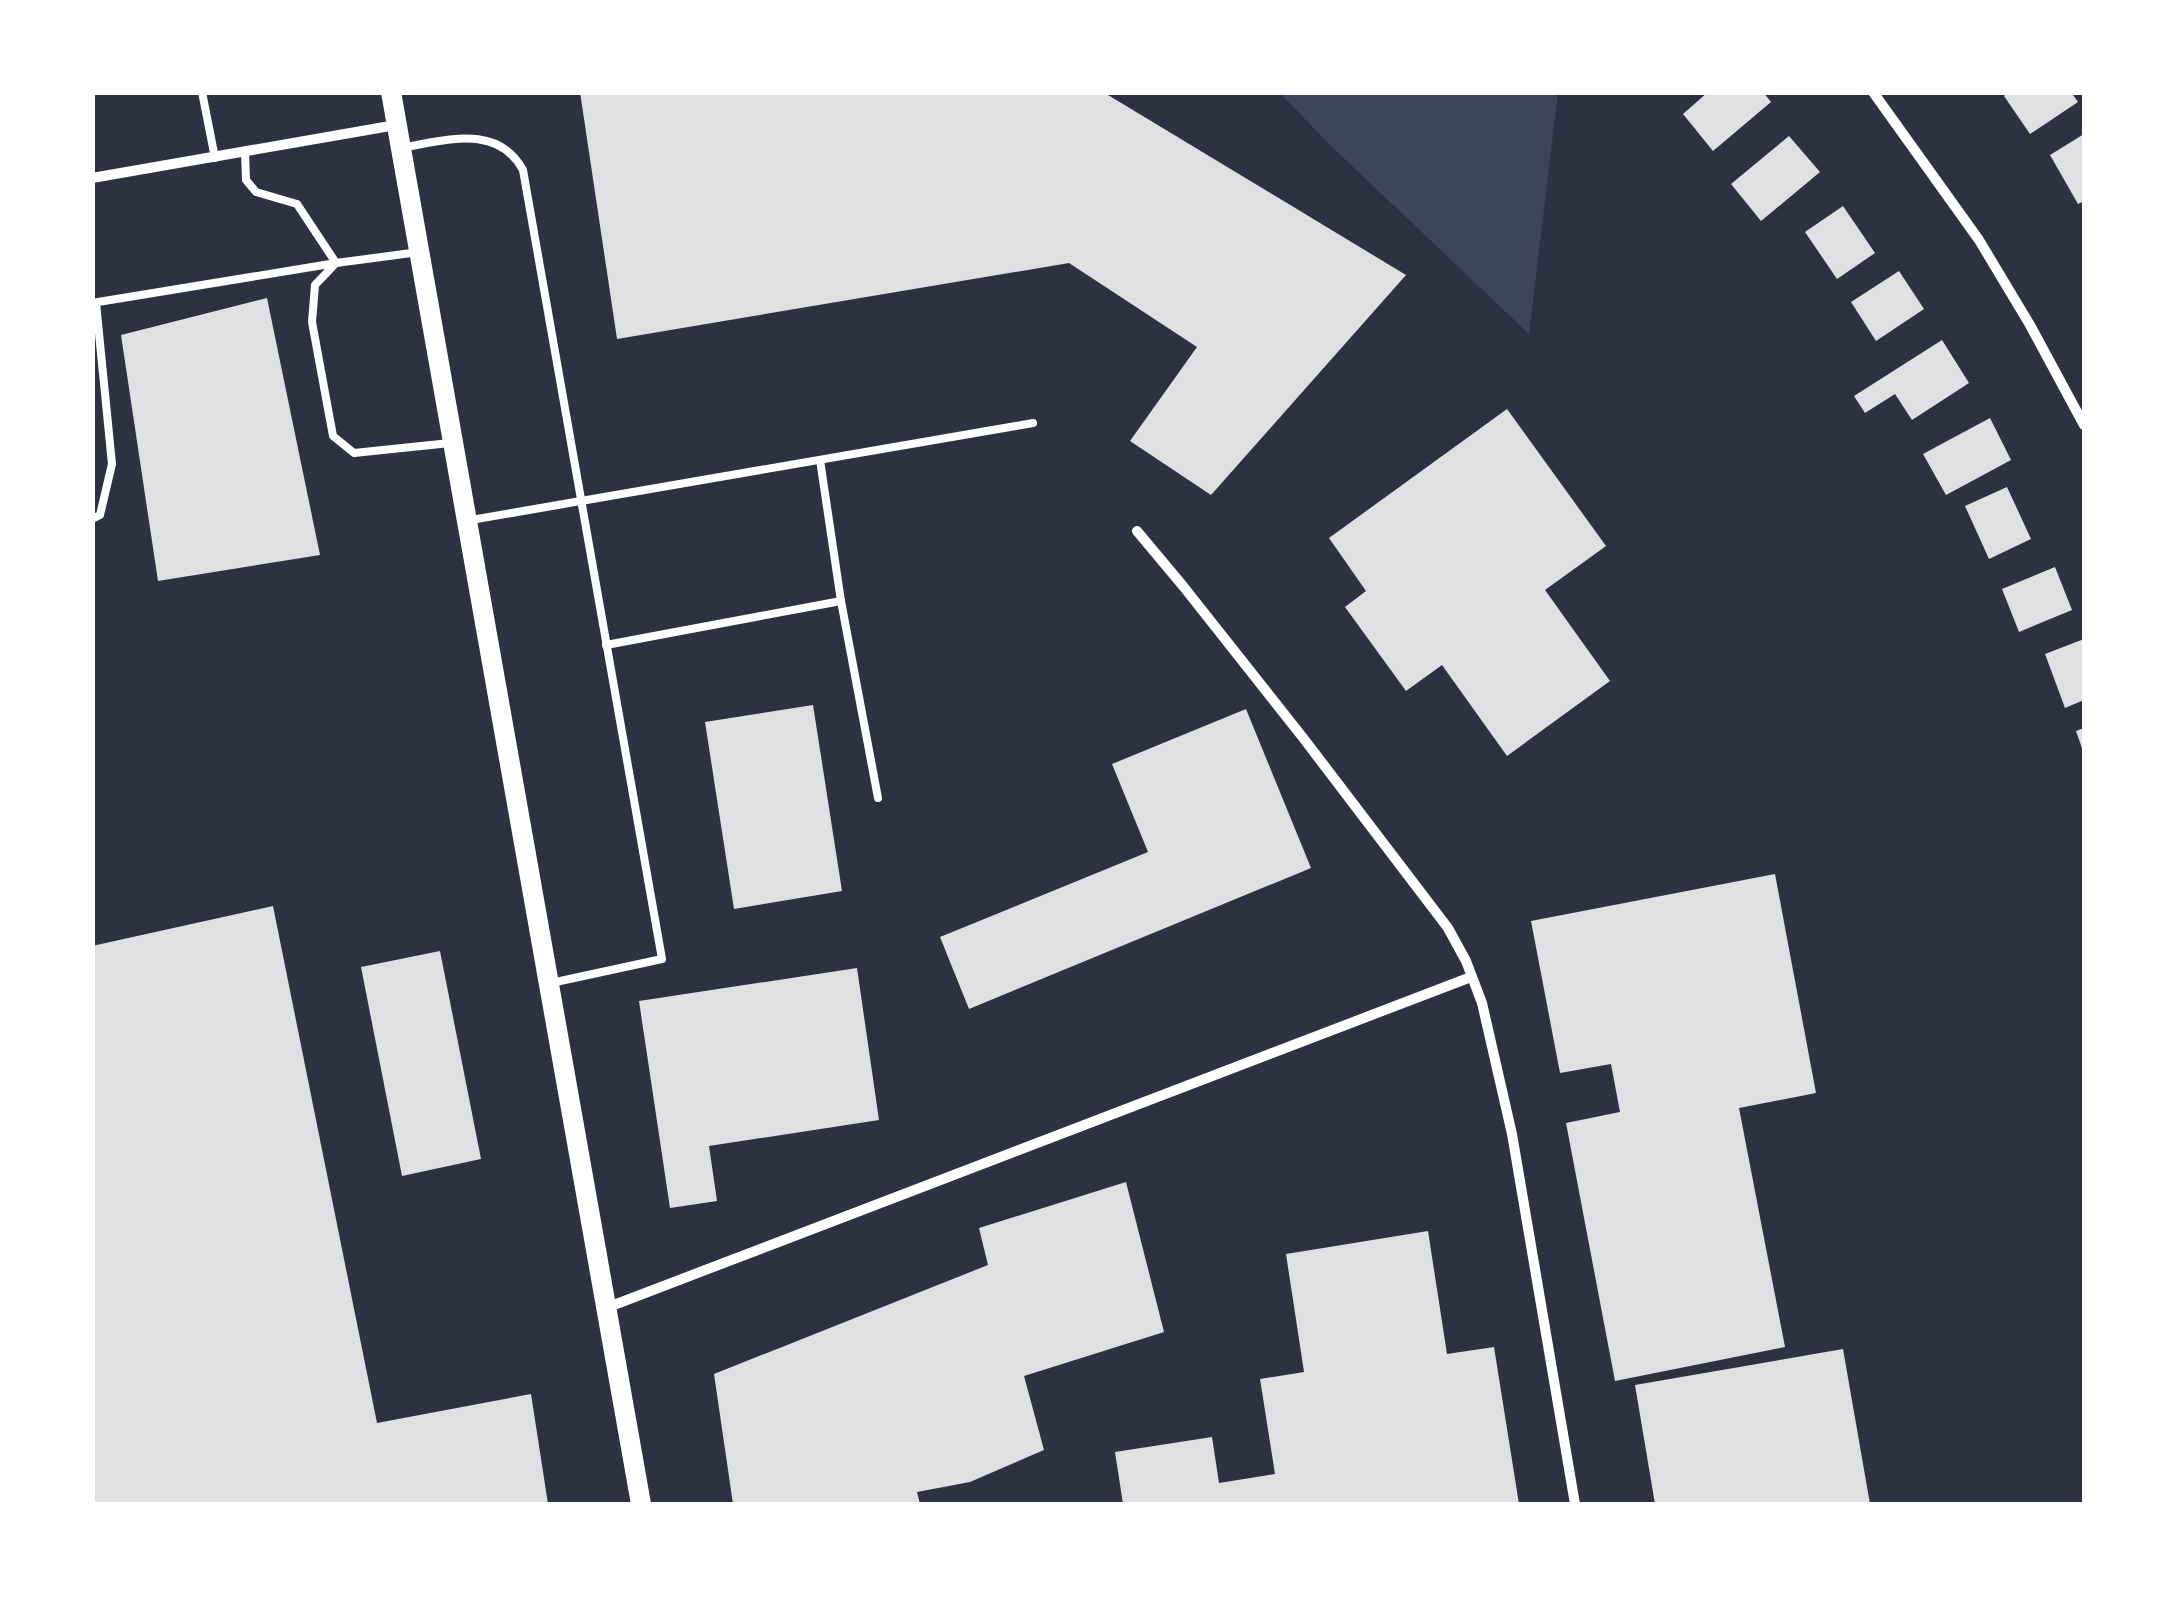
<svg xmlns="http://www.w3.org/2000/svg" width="2177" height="1597" viewBox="0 0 2177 1597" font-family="Ubuntu,sans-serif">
<rect width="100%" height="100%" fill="#2d3142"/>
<polygon fill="#3c4559" points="1280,93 1558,93 1529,334 1330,145"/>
<g fill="#e0e0e3">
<polygon points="580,92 1103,92 1406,275 1211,495 1130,441 1197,347 1069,263 617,339"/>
<polygon points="1708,92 1763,92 1771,102 1713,151 1683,114"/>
<polygon points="2009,92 2071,92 2078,102 2030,134 2004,96"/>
<polygon points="2084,134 2084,201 2078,204 2050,155"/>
<polygon points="1789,136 1820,172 1761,221 1731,184"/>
<polygon points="1843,206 1875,253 1837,279 1805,232"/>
<polygon points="1899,271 1924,309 1876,341 1851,302"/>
<polygon points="267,298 320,555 158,581 121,335"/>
<polygon points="1942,340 1969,383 1912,420 1895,394 1865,413 1854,396"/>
<polygon points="1507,409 1606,546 1545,590 1610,681 1507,756 1442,665 1406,691 1345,607 1366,591 1329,538"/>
<polygon points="1990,418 2011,460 1946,495 1923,454"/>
<polygon points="2007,487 2031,539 1989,559 1965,506"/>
<polygon points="2055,567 2072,610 2019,632 2002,589"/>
<polygon points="2084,639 2084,700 2065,708 2045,654"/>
<polygon points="813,705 842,891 734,909 705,722"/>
<polygon points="1246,709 1311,868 969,1009 940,937 1148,852 1112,764"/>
<polygon points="2084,728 2084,754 2076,731"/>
<polygon points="1775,874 1816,1093 1739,1108 1785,1347 1615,1381 1566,1123 1620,1112 1611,1064 1560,1073 1531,921"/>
<polygon points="273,906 377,1423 531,1394 548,1504 92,1504 92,946"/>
<polygon points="440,951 481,1159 402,1176 361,967"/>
<polygon points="857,968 879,1120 709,1146 717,1201 670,1208 639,1001"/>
<polygon points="1126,1182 1164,1332 1024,1376 1044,1450 970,1482 917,1492 920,1504 733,1504 714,1374 988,1265 979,1228"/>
<polygon points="1428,1231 1447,1354 1494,1347 1519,1504 1123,1504 1115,1452 1212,1437 1219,1483 1275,1474 1260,1379 1304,1372 1286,1254"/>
<polygon points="1843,1349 1870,1504 1655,1504 1635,1385"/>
</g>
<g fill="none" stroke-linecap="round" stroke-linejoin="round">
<g stroke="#fff" stroke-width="8">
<polyline points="202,92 215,158"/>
<path d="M405 147C448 140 498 124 523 170L662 959 551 983"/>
<polyline points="419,252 336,263 315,285 312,322 333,436 354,453 450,443"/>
<polyline points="92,303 336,263 297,204 256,192 246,180 245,151"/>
<polyline points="92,519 100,515 112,464 96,303"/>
<polyline points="471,520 1033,423"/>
<polyline points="841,601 878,798"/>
<polyline points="606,645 841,601 820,460"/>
</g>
<g stroke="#fff" stroke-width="10">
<polyline points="1873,92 1979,240 2030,325 2084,425"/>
<polyline points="92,178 396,125"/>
<polyline points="1137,531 1183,586 1304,739 1448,928 1466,961 1482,1003 1512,1134 1575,1504"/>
<polyline points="606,1308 1471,977"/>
</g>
<polyline stroke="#fff" stroke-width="20" points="391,92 641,1504"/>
</g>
<rect width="2177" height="1597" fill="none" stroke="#ffffff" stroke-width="190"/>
</svg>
